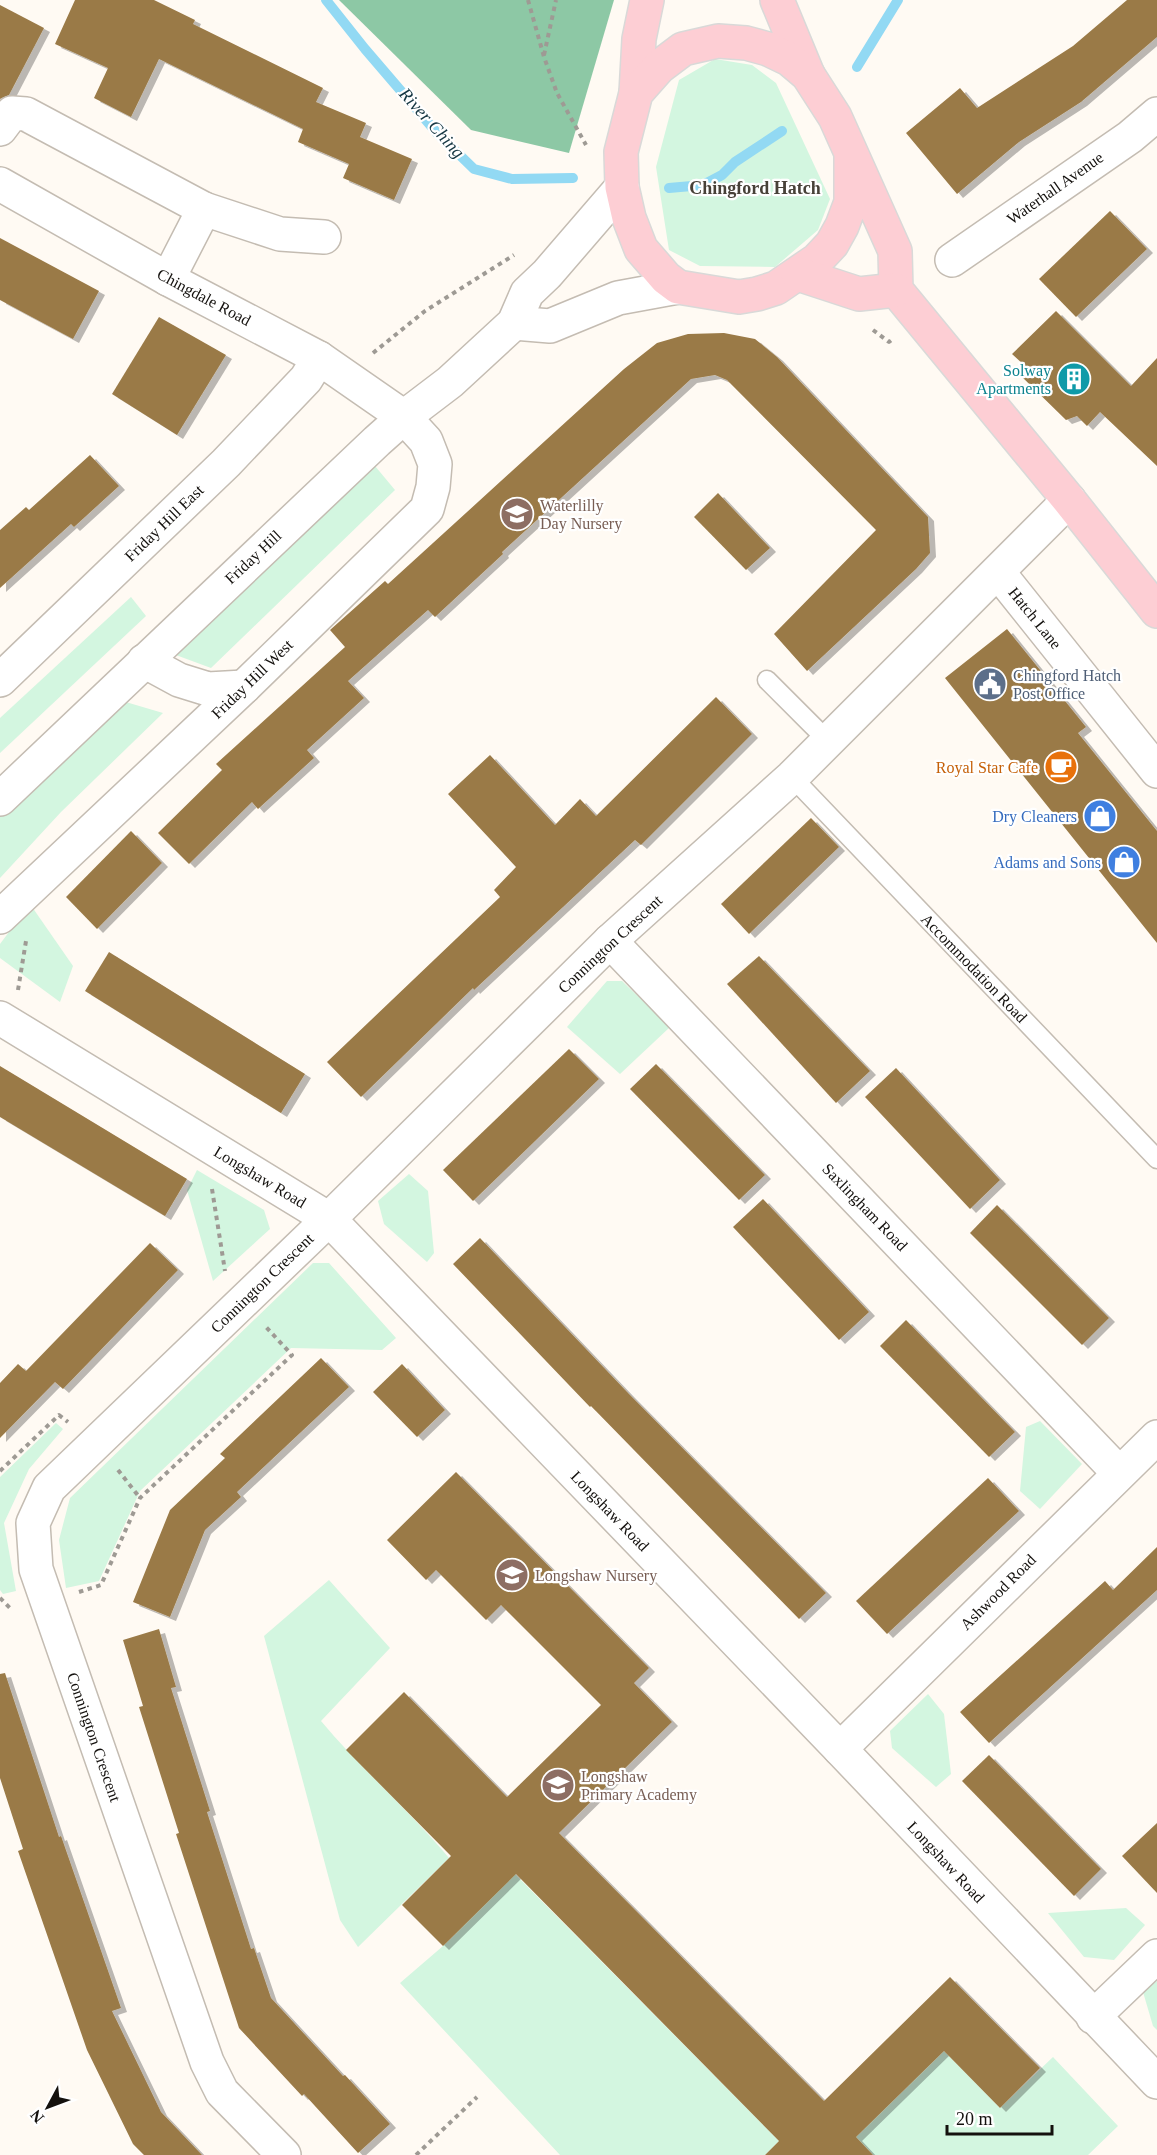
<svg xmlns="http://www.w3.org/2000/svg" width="1157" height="2155" viewBox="0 0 1157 2155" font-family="Georgia,serif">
<defs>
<filter id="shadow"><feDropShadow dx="6" dy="4" stdDeviation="0" flood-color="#0004"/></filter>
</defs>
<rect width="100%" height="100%" fill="#fffaf3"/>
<g fill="#d3f6e0">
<polygon points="715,59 752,65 776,83 830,199 818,230 775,267 700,266 669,250 656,167 679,80"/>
<polygon points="375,466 395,490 211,668 165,651"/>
<polygon points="131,597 146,616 0,753 0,718"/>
<polygon points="119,700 163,713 61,812 0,878 0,815"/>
<polygon points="30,904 73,966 60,1002 0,958 0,944"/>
<polygon points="607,981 622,981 670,1027 620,1074 567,1027"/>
<polygon points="197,1170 264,1210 270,1229 213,1281 187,1190"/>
<polygon points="409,1174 428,1191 434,1253 427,1262 384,1224 378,1201"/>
<polygon points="313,1263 329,1263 396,1338 382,1350 291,1348 140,1491 99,1581 66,1588 59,1540 70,1498"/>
<polygon points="1040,1421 1082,1464 1040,1509 1020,1491 1026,1427"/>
<polygon points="56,1423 63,1429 29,1469 4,1523 16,1591 3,1594 0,1590 0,1477"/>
<path d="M329 1580 390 1648 321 1721C361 1769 409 1810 449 1858L358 1947 340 1920 264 1636Z"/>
<polygon points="928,1694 944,1714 951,1774 936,1787 892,1748 890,1731"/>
<polygon points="515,1874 779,2141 765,2155 560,2155 400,1983 443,1946"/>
<polygon points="1126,1908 1145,1925 1114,1960 1084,1957 1048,1913"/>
<polygon points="1157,1981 1157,2030 1153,2026 1143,1992"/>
<polygon points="944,2051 1000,2108 1053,2057 1118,2126 1088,2155 873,2155 856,2137"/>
</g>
<polygon fill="#8dc8a5" points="339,0 614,0 569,153 471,130"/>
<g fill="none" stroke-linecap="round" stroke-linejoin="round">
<g stroke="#92d9f3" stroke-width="10">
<polyline points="326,0 365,49 437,133 474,169 512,179 573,178"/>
<polyline points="857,67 898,0"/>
<polyline points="669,188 703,185 722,175 735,162 782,131"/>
</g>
</g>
<g fill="#9a7a47" filter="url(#shadow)">
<polygon points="75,0 154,0 195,20 193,24 323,88 316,102 366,123 360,137 412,159 394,200 343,178 349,164 298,142 303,129 159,59 131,117 94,98 108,68 55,44"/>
<polygon points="1127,0 1157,0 1157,37 1081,102 1019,142 957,194 906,133 960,88 977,108 1073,46"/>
<polygon points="0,5 44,28 9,95 0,99"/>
<polygon points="1110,211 1147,249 1076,317 1039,279"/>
<polygon points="0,238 99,291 73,339 0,300"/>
<polygon points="1056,311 1131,386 1157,358 1157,466 1100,412 1087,426 1077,416 1066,420 1020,375 1024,365 1012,354"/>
<polygon points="159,317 226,355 177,435 112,394"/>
<polygon points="724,333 755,339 777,357 928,517 930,553 916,569 807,671 774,634 876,530 727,380 715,375 691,379 502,552 503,554 435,617 428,610 348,681 364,698 307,750 314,758 258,809 252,802 189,864 158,833 222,770 216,764 345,647 330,630 385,581 388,584 624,369 657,343 688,334"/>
<polygon points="90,455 119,486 74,527 71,524 0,588 0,530 26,507 29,510"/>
<polygon points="718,493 770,548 746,570 694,517"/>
<polygon points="1007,629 1086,727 1078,733 1157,831 1157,943 945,678"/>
<polygon points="716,697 752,734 641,845 635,840 474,990 473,988 361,1097 327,1062 500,897 494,890 516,867 448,794 490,755 555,825 580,799 596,816"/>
<polygon points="811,818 839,847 749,934 721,904"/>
<polygon points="131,831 162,863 97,929 66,897"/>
<polygon points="109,952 305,1074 281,1113 85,991"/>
<polygon points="759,956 870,1071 836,1103 727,984"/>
<polygon points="569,1049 599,1079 473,1201 443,1170"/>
<polygon points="656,1064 765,1175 739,1200 630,1089"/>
<polygon points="0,1066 187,1179 165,1216 0,1117"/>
<polygon points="896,1068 1000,1180 970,1209 865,1097"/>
<polygon points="763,1199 869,1312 839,1340 733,1227"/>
<polygon points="997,1205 1109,1318 1082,1345 970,1233"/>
<polygon points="480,1238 629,1394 826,1593 799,1619 591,1406 590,1407 453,1264"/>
<polygon points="150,1243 178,1270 63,1389 55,1382 0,1438 0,1383 18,1364 26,1371"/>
<polygon points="906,1320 1015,1432 989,1457 880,1346"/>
<polygon points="321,1358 349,1387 237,1492 241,1497 205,1530 170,1617 133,1602 170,1510 225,1458 220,1454"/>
<polygon points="402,1364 445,1410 417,1437 373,1392"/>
<polygon points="456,1472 649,1668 634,1683 672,1722 559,1833 824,2101 950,1977 1040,2068 1000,2108 944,2051 856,2137 873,2155 765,2155 779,2141 516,1874 443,1946 402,1905 451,1856 346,1750 404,1692 507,1797 601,1705 501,1605 486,1620 436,1570 426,1580 387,1540"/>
<polygon points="988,1478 1019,1511 887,1634 856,1601"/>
<polygon points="1157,1547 1157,1590 989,1743 960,1712 1105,1581 1113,1590"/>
<polygon points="159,1629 176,1687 171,1688 210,1811 207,1812 251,1949 254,1948 271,1998 343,2076 345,2075 390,2124 358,2153 304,2094 302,2096 239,2028 176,1834 179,1833 139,1707 143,1706 123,1640"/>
<polygon points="5,1673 59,1837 61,1836 121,2008 112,2011 161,2112 202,2155 144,2155 133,2144 87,2050 18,1851 23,1849 0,1778 0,1674"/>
<polygon points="989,1755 1101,1869 1074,1896 962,1781"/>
<polygon points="1157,1823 1157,1893 1122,1856"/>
</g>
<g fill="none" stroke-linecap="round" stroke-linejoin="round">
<defs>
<g id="lane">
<polyline points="767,680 828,741"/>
<polyline points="792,777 1157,1159"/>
</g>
<g id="street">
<polyline points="0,129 12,113 26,114 204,209"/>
<polyline points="0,184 168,279 319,358 404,417 426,441 435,464 433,487 427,509 244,687 0,917"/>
<polyline points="952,260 1130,137 1157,114"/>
<polyline points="168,279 204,209 280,234 324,237"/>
<polyline points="998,572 1157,771"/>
<polyline points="0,680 226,463 306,379 319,358"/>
<polyline points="610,941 1119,1473"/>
<polyline points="0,1018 329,1219 840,1749 1157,2082"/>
<polyline points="840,1749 1157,1437"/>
<polyline points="1093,2017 1157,1956"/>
<polyline points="284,2155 222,2092 207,2062 36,1569 33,1523 49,1488 329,1219 610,941 792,777 1069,500"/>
</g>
<g id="secondary">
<polyline points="514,323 550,326 618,298 678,287"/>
<polyline points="144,661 179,680 208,689 244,687"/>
<polyline points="0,799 377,441 404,417 450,382 514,323 527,293 547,274 622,187"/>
</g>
<g id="primary">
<polyline points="777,0 808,75"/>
<polyline points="636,93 639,39 647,0"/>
<polyline points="851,153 851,202 842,226 832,244 817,260 776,288 757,294 739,297 678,287 666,278 641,249 629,218 622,187 621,152 636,93 659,67 683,49 718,41 746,43 768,49 789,59 808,75 835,117 895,251 896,290 1069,500 1157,611"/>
<polyline points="798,274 859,294 896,290"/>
</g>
</defs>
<use href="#lane" stroke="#c4bcb2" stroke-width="21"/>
<use href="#street" stroke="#c4bcb2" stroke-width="36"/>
<use href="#secondary" stroke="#c4bcb2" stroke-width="36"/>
<use href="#primary" stroke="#d9d9d8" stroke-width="36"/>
<g stroke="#9e9a94" stroke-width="4" stroke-dasharray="4.5 4.5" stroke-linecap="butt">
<polyline points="528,0 544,57 557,93 586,145"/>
<polyline points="544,55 556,0"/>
<polyline points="873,330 889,342 893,339"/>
<polyline points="373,353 425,311 514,255"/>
<polyline points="18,990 26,941"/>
<polyline points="212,1189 225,1271"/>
<polyline points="118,1470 140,1498"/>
<polyline points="0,1471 59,1415 68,1422"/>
<polyline points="79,1592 101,1585 140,1498 292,1355 266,1327"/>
<polyline points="0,1598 12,1610"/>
<polyline points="416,2155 477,2097"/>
</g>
<use href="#lane" stroke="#fff" stroke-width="18"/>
<use href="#street" stroke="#fff" stroke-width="33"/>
<use href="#secondary" stroke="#fff" stroke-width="33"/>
<use href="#primary" stroke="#fdced4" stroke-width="33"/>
</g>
<defs>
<symbol id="building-disc" viewBox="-11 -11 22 22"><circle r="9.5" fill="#0f9aa8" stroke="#fff"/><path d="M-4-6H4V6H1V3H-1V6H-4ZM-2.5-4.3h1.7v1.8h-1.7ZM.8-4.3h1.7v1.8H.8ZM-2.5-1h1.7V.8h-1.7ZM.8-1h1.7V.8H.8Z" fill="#fff"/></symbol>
<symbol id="school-disc" viewBox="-11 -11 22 22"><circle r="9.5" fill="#8d6e63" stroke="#fff"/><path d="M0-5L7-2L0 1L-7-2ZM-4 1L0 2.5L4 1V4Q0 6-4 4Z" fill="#fff"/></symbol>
<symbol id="civic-disc" viewBox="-11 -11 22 22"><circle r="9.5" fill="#5c6f8a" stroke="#fff"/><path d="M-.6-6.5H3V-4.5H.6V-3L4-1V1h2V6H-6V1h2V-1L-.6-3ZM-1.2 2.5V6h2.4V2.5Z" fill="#fff"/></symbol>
<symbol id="cafe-disc" viewBox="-11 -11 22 22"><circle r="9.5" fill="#e8710a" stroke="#fff"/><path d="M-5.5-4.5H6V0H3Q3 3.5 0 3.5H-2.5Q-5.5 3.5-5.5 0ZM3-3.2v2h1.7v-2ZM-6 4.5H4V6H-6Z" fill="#fff"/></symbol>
<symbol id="shop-disc" viewBox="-11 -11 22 22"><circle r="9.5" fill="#3f7fe0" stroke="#fff"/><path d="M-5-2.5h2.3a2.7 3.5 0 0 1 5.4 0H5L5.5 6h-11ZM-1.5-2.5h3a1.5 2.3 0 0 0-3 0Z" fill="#fff"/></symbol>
</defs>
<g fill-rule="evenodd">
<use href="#building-disc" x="1055" y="360" width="38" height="38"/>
<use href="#school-disc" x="498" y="495" width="38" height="38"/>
<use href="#civic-disc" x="971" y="665" width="38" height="38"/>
<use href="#cafe-disc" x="1042" y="748" width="38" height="38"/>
<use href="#shop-disc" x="1081" y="797" width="38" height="38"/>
<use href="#shop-disc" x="1105" y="843" width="38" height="38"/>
<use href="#school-disc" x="493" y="1556" width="38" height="38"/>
<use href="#school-disc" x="539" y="1766" width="38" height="38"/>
</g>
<g text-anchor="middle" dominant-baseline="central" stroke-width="4.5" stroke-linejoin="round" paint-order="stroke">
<g font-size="16" fill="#14110e" stroke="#fff">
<text transform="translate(1055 188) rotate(-35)">Waterhall Avenue</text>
<text transform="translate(204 297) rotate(28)">Chingdale Road</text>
<text transform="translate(164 523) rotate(-44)">Friday Hill East</text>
<text transform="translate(253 557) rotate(-43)">Friday Hill</text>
<text transform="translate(1035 618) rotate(51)">Hatch Lane</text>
<text transform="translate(252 679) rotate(-44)">Friday Hill West</text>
<text transform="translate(610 944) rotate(-43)">Connington Crescent</text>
<text transform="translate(974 968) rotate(46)">Accommodation Road</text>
<text transform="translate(260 1177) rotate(31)">Longshaw Road</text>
<text transform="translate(865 1207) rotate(46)">Saxlingham Road</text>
<text transform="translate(262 1283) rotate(-44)">Connington Crescent</text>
<text transform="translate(610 1511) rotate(46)">Longshaw Road</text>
<text transform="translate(998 1592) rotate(-45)">Ashwood Road</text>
<text transform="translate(94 1737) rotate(71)">Connington Crescent</text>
<text transform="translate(946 1862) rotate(47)">Longshaw Road</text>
</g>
<g font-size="16" fill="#0d838f" stroke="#fff" text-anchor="end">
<text x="1051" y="370">Solway<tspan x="1051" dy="18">Apartments</tspan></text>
</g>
<g font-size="16" fill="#785e54" stroke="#fff" text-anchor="start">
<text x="540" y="505">Waterlilly<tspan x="540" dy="18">Day Nursery</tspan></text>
<text x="535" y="1575">Longshaw Nursery</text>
<text x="581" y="1776">Longshaw<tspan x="581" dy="18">Primary Academy</tspan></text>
</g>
<g font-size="16" fill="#4e5e75" stroke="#fff" text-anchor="start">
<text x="1013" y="675">Chingford Hatch<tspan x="1013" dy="18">Post Office</tspan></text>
</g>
<g font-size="16" fill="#c56008" stroke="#fff" text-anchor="end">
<text x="1038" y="767">Royal Star Cafe</text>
</g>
<g font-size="16" fill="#366cbe" stroke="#fff" text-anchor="end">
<text x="1077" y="816">Dry Cleaners</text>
<text x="1101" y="862">Adams and Sons</text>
</g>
<g font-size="18" font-style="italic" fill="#163743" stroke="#fff">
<text transform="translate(432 123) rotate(48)">River Ching</text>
</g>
<g font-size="18" font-weight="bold" fill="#474138" stroke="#fff">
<text x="755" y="188">Chingford Hatch</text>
</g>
</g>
<g transform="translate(48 2107) rotate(229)" stroke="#ffffff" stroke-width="4.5" paint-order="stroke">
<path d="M0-4.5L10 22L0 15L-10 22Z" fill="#14110e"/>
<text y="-9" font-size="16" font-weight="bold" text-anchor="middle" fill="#14110e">N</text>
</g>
<path d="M947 2125v9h105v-9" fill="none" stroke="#14110e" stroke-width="3"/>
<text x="956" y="2125" font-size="18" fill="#14110e" stroke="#ffffff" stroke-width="4.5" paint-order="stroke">20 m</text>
</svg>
